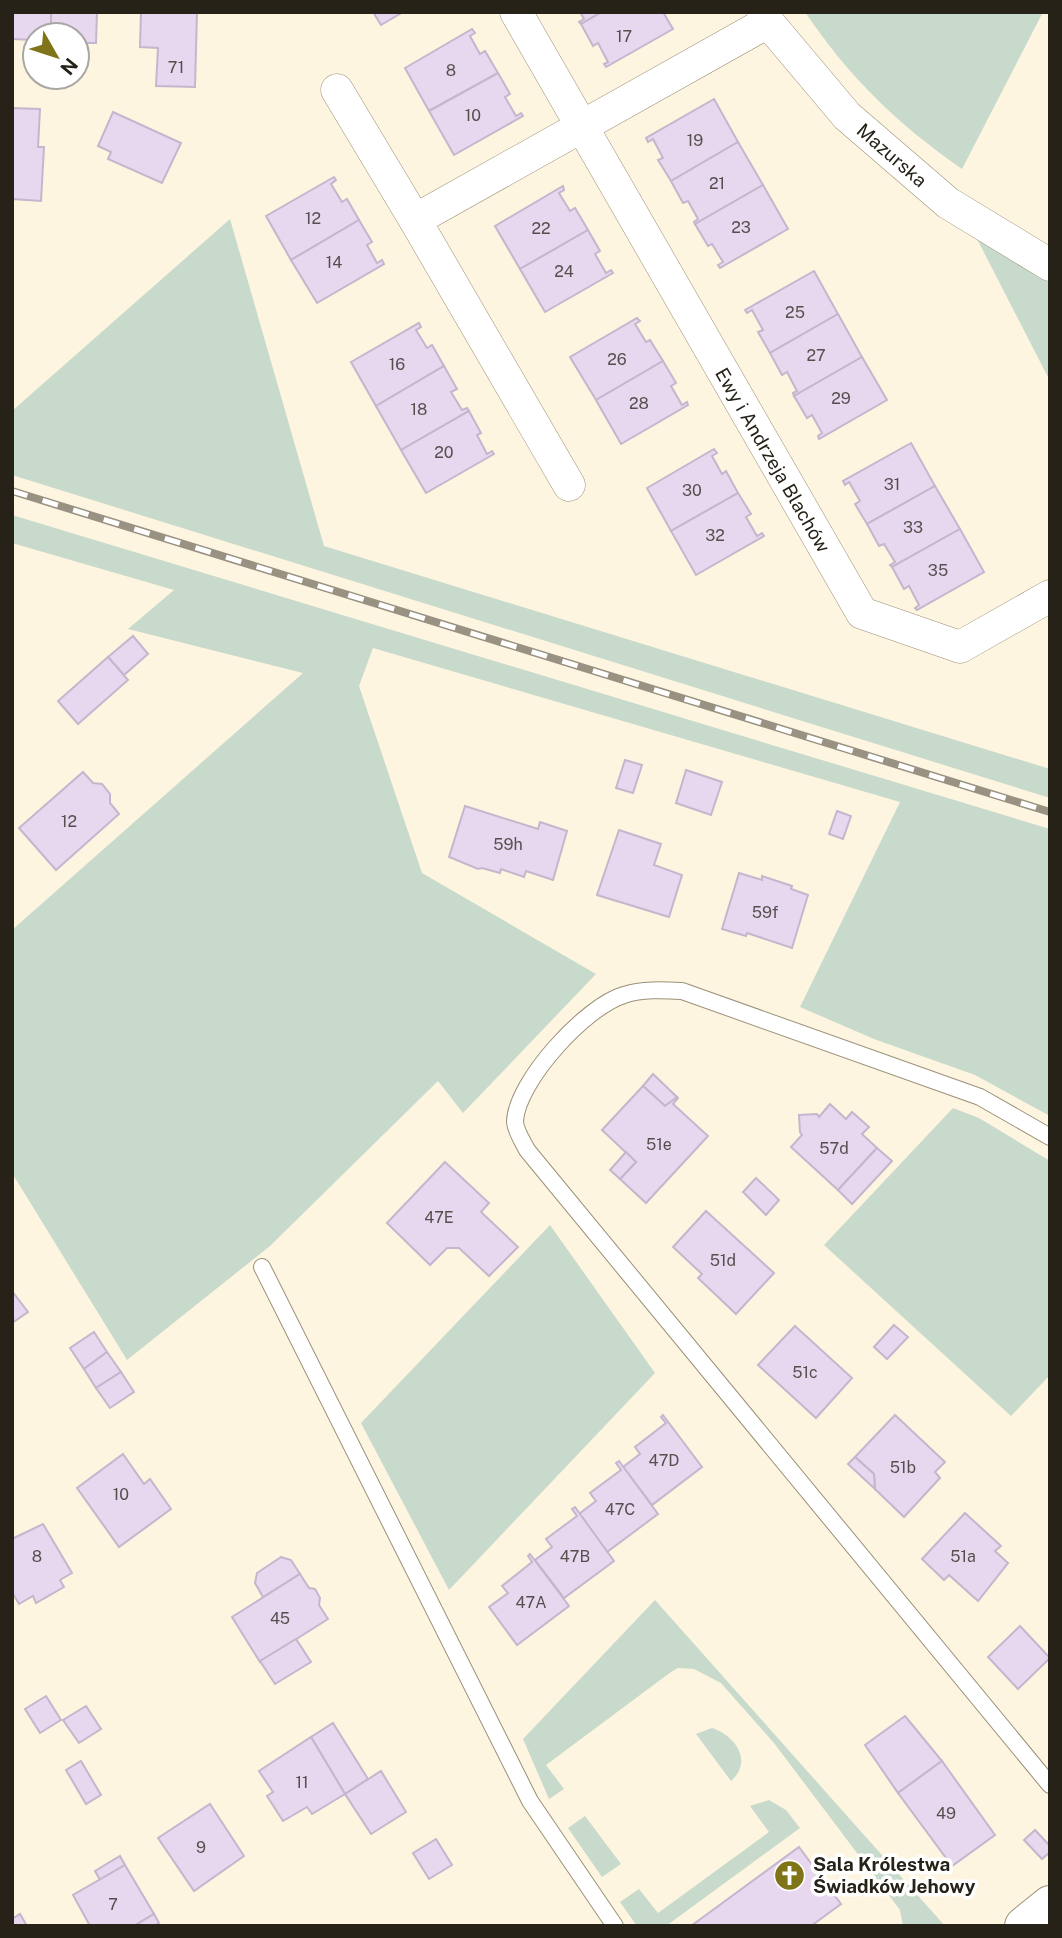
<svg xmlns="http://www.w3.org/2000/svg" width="1062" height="1938" viewBox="0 0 1062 1938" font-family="'Public Sans',sans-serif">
<rect width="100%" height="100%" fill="#fef5e0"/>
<g fill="#c7dacc">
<path d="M805 12H1043L962 169C897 124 849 77 805 12Z"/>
<polygon points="230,219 324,546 1050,769 1050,798 12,475 12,411"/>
<polygon points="975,235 1050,283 1050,381"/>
<polygon points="12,515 1050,829 1050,1116 975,1075 874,1039 800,1007 900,802 373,648 359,686 422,873 596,974 463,1113 438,1081 270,1246 127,1360 12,1173 12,930 303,673 128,629 174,590 12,543"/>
<polygon points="953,1108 979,1118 1050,1161 1050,1375 1011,1416 824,1245"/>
<polygon points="550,1225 655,1373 449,1590 361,1423"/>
<polygon points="655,1600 945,1926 903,1926 900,1910 774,1743 721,1683 694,1669 678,1668 671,1672 546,1765 564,1789 549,1799 523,1739"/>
<path d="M712 1728C736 1736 753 1762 731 1781L696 1734Z"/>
<polygon points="769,1800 786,1810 800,1828 666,1926 637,1926 620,1902 639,1889 658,1913 769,1832 750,1806"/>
<polygon points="585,1816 621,1864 602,1877 568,1828"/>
</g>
<g fill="#e7d7ef" stroke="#c6b6cd" stroke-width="2">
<polygon points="12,12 51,12 51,35 35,35 35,40 12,39"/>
<polygon points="51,12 97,12 96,43 77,43 77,35 51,35"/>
<polygon points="141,12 197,12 195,87 156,86 158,48 140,47"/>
<polygon points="373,12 403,12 381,25"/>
<polygon points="580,12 602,12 581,24 579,22 584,19"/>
<polygon points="602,12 663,12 673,29 606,67 604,64 608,62 598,43 593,46 581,24"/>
<polygon points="472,29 475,33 470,36 480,54 485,51 498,73 429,111 405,68"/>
<polygon points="498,73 510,94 505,97 516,116 521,113 523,116 454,155 429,111"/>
<polygon points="714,99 738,142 671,181 658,160 663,158 653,139 648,142 646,138"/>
<polygon points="12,108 40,109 38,147 44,147 41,201 12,199"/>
<polygon points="113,112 181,143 162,183 108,159 111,152 98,146"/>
<polygon points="738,142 763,185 695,224 694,222 698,219 688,201 683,203 671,181"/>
<polygon points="334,177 336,180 331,184 342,202 347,199 359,220 291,260 266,216"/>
<polygon points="763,185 788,229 720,268 718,265 723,262 712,244 708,246 695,224"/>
<polygon points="563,186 564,190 559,193 570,211 575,208 588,230 520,269 495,226"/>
<polygon points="359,220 372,242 367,245 377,263 382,260 384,264 317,303 291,260"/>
<polygon points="588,230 600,251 595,254 606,273 611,270 613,273 545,312 520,269"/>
<polygon points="814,271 838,314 770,353 758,332 763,330 752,310 747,313 745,310"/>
<polygon points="838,314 862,357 794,396 793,393 797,391 787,372 782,375 770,353"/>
<polygon points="637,318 640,321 635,324 646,342 650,340 663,361 596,400 570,357"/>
<polygon points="419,323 421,327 416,330 427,348 432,345 444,366 376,406 351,362"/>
<polygon points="862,357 887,400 819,439 818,436 822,433 812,415 807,418 794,396"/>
<polygon points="663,361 676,383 671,386 682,405 687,402 688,405 621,444 596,400"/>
<polygon points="444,366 457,389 451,392 462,410 467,408 469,411 401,450 376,406"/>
<polygon points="469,411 481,433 477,435 487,454 492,451 494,454 426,493 401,450"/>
<polygon points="911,443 935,486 867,524 855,504 860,501 849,482 845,485 843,481"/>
<polygon points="714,449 717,453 712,456 722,474 726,471 738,493 671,531 647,488"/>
<polygon points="935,486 960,529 892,567 890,565 895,562 884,544 879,546 867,524"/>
<polygon points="738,493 751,514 746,517 757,536 762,533 764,536 696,575 671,531"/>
<polygon points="960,529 984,572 917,610 915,608 919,605 909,586 904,589 892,567"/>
<polygon points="133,636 148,654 124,675 108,657"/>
<polygon points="108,657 128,680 78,724 58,701"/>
<polygon points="625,760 642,765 633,793 616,788"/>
<polygon points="686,770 722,782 711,815 676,803"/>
<polygon points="83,772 93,783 102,784 110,794 110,803 119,814 56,870 19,828"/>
<polygon points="465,806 538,829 540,822 567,831 553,880 526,871 524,877 501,869 500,873 482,868 478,869 449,857"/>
<polygon points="837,811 851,816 843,839 829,834"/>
<polygon points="619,830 661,844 654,865 682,875 669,917 597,895"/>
<polygon points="739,873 762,880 762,876 792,886 791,889 808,895 792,948 747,933 746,936 722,929"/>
<polygon points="653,1074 677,1097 670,1104 669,1103 665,1106 643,1086"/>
<polygon points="643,1086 665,1106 677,1097 678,1098 673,1104 708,1136 646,1203 620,1179 636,1162 602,1130"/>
<polygon points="830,1104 846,1119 852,1112 869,1127 862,1134 877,1148 838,1190 791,1147 802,1135 800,1132 799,1115 817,1114 819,1117"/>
<polygon points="877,1148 892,1161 852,1204 838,1190"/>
<polygon points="626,1152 636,1162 620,1179 610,1170"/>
<polygon points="445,1162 489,1203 481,1212 518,1247 489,1276 459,1248 447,1248 430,1265 387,1223"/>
<polygon points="756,1178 779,1200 766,1215 743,1192"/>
<polygon points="706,1211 774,1273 736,1314 698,1278 702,1274 673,1247"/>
<polygon points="12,1291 28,1312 12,1323"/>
<polygon points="894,1325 908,1337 887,1359 874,1347"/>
<polygon points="795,1326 852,1378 816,1418 758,1365"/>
<polygon points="94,1332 107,1352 84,1369 70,1348"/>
<polygon points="107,1352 121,1372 96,1388 84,1369"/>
<polygon points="121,1372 134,1392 110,1408 96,1388"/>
<polygon points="663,1415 702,1467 652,1505 623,1467 640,1454 635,1447 666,1423 661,1417"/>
<polygon points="895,1415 945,1462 935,1472 940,1478 904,1517 875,1489 874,1474 855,1457"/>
<polygon points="123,1454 144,1484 150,1479 171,1509 119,1547 77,1488"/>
<polygon points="855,1457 874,1474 875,1489 848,1464"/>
<polygon points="619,1461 658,1514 607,1552 579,1514 596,1501 590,1493 621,1470 616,1463"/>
<polygon points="575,1507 614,1561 564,1598 535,1560 552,1547 546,1539 577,1516 572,1509"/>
<polygon points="965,1513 1001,1546 995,1551 1008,1563 978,1601 949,1575 944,1580 922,1559"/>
<polygon points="43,1524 72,1573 60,1580 64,1587 36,1603 33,1596 19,1604 12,1592 12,1539"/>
<polygon points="530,1554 569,1606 517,1645 489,1607 508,1593 502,1586 532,1562 528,1556"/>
<polygon points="281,1557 291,1560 300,1574 263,1597 255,1583 257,1573"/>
<polygon points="300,1574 309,1588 315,1589 320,1598 319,1605 328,1619 260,1662 232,1617"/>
<polygon points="1020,1626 1050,1658 1018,1689 988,1657"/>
<polygon points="296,1639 311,1662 275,1684 260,1661"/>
<polygon points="46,1696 61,1720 40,1733 25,1709"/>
<polygon points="86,1706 101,1729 79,1743 63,1720"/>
<polygon points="905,1716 942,1761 898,1793 865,1745"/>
<polygon points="333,1723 368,1779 345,1794 311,1737"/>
<polygon points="311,1737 345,1794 312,1814 307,1807 283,1821 267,1796 273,1792 259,1771"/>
<polygon points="81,1761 101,1795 86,1804 66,1770"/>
<polygon points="942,1761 995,1835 952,1866 898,1793"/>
<polygon points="381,1771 406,1812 371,1834 345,1794"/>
<polygon points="210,1804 244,1856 194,1891 158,1838"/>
<polygon points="1035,1830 1050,1846 1050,1852 1042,1859 1024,1840"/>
<polygon points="436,1839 452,1865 429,1879 413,1853"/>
<polygon points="799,1847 841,1904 811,1926 691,1926"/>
<polygon points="120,1856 125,1865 100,1880 95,1871"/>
<polygon points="125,1865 154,1914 134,1926 90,1926 73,1895"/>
<polygon points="20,1914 27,1926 12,1926 12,1919"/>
<polygon points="154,1914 159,1923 154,1926 134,1926"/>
</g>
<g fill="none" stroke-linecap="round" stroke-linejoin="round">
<defs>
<g id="lane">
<path d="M1050 1137 980 1097 682 991C663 990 642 989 624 995 586 1006 517 1081 515 1121 515 1130 523 1142 527 1150L1050 1785"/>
<polyline points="262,1267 530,1801 615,1926"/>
</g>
<g id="street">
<polyline points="516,12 862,613 960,647 1050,596"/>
<polyline points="763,12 768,22 847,116 948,203 1050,265"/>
<polyline points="337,90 415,220"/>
<polyline points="569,485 415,220 768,22"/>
</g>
<polyline id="secondary" points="1024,1926 1050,1905"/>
</defs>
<use href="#lane" stroke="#9b9179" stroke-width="18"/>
<use href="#street" stroke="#9b9179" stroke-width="33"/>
<use href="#secondary" stroke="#9b9179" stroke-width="40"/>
<use href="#lane" stroke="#fff" stroke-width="16"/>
<use href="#street" stroke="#fff" stroke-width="32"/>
<use href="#secondary" stroke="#fff" stroke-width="38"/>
<defs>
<polyline id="rail" points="12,491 1050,812"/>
</defs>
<use href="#rail" stroke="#999283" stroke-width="8"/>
<use href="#rail" stroke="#fff" stroke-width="5" stroke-dasharray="16" stroke-linecap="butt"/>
</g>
<defs>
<symbol id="church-disc" viewBox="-11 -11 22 22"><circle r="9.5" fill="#7f7518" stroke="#fff"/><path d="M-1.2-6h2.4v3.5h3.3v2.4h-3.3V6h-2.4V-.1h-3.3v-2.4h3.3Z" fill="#fff"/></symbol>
</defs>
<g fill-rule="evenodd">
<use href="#church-disc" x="772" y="1858" width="35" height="35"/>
</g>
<g text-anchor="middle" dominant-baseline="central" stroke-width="7" stroke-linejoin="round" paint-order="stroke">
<g font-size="16" fill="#564f4e">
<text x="624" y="36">17</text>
<text x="176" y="67">71</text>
<text x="451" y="70">8</text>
<text x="473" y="115">10</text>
<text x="695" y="140">19</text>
<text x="717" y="183">21</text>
<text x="313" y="218">12</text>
<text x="741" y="227">23</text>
<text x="541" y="228">22</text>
<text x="334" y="262">14</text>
<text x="564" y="271">24</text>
<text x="795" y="312">25</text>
<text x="816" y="355">27</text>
<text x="617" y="359">26</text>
<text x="397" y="364">16</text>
<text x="841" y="398">29</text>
<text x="639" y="403">28</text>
<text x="419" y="409">18</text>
<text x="444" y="452">20</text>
<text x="892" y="484">31</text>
<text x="692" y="490">30</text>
<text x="913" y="527">33</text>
<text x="715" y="535">32</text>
<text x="938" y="570">35</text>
<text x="69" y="821">12</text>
<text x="508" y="844">59h</text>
<text x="765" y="912">59f</text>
<text x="659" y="1144">51e</text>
<text x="834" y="1148">57d</text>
<text x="439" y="1217">47E</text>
<text x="723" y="1260">51d</text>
<text x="805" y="1372">51c</text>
<text x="664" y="1460">47D</text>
<text x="903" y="1467">51b</text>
<text x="121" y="1494">10</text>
<text x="620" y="1509">47C</text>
<text x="37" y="1556">8</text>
<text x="575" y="1556">47B</text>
<text x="963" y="1556">51a</text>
<text x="531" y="1602">47A</text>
<text x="280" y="1618">45</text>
<text x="302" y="1782">11</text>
<text x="946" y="1813">49</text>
<text x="201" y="1847">9</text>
<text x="113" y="1904">7</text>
</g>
<g font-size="19" fill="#262218" stroke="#fff">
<text transform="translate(892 155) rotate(41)">Mazurska</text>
<text transform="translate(773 460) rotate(60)">Ewy i Andrzeja Blachów</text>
</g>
<g font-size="19" font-weight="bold" fill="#262218" stroke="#fff" text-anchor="start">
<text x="813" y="1864">Sala Królestwa<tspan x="813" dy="22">Świadków Jehowy</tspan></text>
</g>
</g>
<rect width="1062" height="1938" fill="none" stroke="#262218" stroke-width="28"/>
<g transform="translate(56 56) rotate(129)"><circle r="33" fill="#ffffff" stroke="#a8a7a3" stroke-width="2"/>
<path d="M0-5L12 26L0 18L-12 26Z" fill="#7f7518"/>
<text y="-10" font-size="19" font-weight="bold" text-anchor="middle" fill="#262218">N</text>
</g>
</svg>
